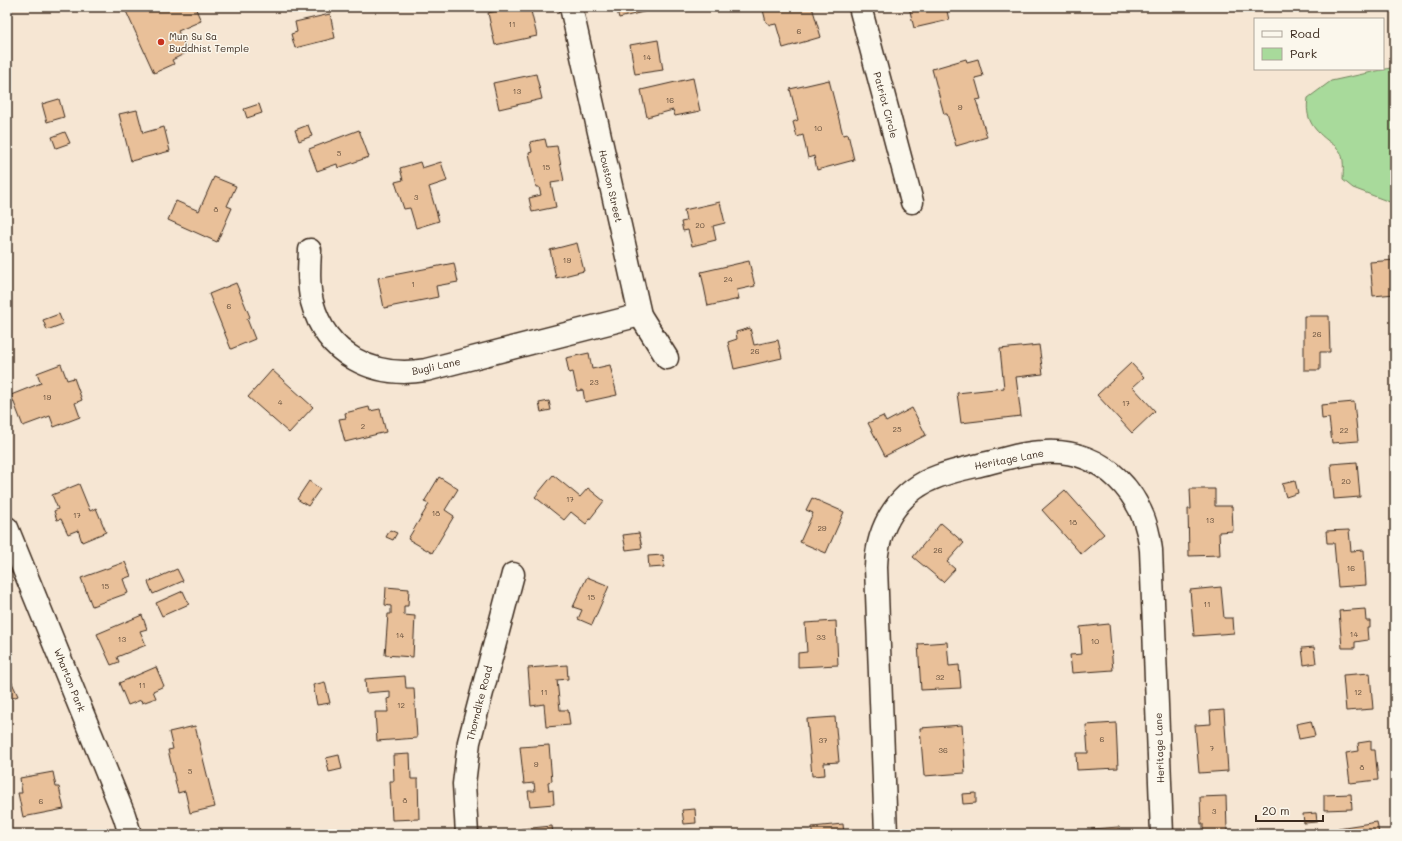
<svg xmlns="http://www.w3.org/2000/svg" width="1402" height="841" viewBox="0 0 1402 841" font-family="Mali,sans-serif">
<rect width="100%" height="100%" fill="#f6e6d3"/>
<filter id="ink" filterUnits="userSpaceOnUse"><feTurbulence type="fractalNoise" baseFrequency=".025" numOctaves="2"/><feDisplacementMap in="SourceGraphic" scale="8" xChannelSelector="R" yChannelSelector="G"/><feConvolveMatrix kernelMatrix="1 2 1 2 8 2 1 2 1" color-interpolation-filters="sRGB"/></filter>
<g filter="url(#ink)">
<path fill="#a8da9b" stroke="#72825c" d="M1395 67V204L1353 188 1343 180C1343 171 1345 157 1339 150 1336 146 1331 143 1327 140 1312 128 1305 118 1308 98L1331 81Z"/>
<g fill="#e9c099" stroke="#3b2a1e">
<polygon points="129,7 195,7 201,21 178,31 188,52 172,60 174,64 154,73 125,9"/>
<polygon points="514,7 530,7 537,36 495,45 488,13"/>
<polygon points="616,7 646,7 647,11 619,18"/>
<polygon points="765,7 812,7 821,37 783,48 776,24 771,25 766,22 763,10"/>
<polygon points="909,7 946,7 949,20 914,28"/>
<polygon points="330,14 335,38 295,48 291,34 297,32 295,22"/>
<polygon points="658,40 663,70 635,74 630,45"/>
<polygon points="966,59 967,62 978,59 983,76 975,78 981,99 976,100 987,137 956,146 947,114 944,114 932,69"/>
<polygon points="536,74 542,99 499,109 493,83"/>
<polygon points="693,78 700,111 675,116 673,110 647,117 641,90"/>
<polygon points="829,80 843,135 848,134 854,160 817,170 814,156 808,158 803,135 797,137 793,122 798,120 790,89"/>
<polygon points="59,99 64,117 47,122 42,104"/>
<polygon points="259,104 262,113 247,118 244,109"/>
<polygon points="137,110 143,133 164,127 170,151 131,161 119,114"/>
<polygon points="308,125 312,136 299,141 295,130"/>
<polygon points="359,130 369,157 338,168 337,164 317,171 309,149"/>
<polygon points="65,132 70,143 56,148 52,137"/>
<polygon points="545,139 547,147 557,146 564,181 551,183 556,207 532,212 529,198 541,195 539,187 536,187 529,153 532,152 530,142"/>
<polygon points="420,162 422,168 441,162 447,181 429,187 439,221 416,228 410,208 404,209 395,182 403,180 400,168"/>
<polygon points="214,177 236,186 227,206 232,208 217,242 168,220 176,201 199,211"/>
<polygon points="720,202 725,223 713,226 716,240 692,246 688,230 683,231 681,222 686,221 684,210"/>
<polygon points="577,243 584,271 556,278 550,250"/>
<polygon points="1395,260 1395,294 1373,296 1370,262"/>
<polygon points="749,261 755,286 737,290 739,299 708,306 701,272"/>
<polygon points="454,263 458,282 436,286 438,297 384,308 378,278"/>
<polygon points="236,283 250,317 247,319 255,339 231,349 209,294"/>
<polygon points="59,314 63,324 47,330 43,320"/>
<polygon points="1304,316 1329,316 1330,352 1320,352 1320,370 1304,370"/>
<polygon points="750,328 754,345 778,340 782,358 734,369 728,342 737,339 736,332"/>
<polygon points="1039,345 1043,374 1016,377 1021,416 961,423 957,393 1004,388 1000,349"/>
<polygon points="589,353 592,369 610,365 617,395 585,402 583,390 577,391 573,372 569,373 566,358"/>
<polygon points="1131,363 1144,377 1133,387 1155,411 1132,433 1097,395"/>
<polygon points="61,364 67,380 74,378 82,400 75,403 80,417 54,427 50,416 23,426 11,395 41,383 37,373"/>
<polygon points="272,370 313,407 289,433 248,397"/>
<polygon points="549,401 551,410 541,412 539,403"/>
<polygon points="1354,402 1358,441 1332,443 1329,418 1322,419 1321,405"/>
<polygon points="369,407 370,411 380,409 386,432 345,442 339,419 346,418 345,413"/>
<polygon points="912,408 926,435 885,456 868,423 883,416 886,422"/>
<polygon points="1357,462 1360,497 1334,499 1331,464"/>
<polygon points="553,475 580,497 588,488 604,501 586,524 571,512 564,520 535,497"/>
<polygon points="439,477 458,489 445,510 454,516 432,553 408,539 429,504 424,502"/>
<polygon points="309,481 320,489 308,506 297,499"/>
<polygon points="1295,481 1298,493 1286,497 1282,484"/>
<polygon points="79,484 90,511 96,508 106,532 82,542 78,530 68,534 61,519 57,520 54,511 58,509 52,495"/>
<polygon points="1190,489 1215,489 1215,506 1232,506 1233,531 1219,532 1220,555 1189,556 1188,509 1191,509"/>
<polygon points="1065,490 1104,534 1081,554 1042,510"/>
<polygon points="812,498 844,512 826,553 800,542 813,513 806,510"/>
<polygon points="941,523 964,543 947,562 955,569 943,582 913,557"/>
<polygon points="390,530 397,533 393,540 386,537"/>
<polygon points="1349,530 1351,551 1364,550 1366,585 1338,587 1334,543 1327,543 1326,531"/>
<polygon points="639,533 642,548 626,550 623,535"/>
<polygon points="663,555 664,567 649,568 648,556"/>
<polygon points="125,562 131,576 123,579 128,593 92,606 81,578"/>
<polygon points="177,569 183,581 153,594 148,582"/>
<polygon points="587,577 609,586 592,625 578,619 582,610 573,607"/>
<polygon points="386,587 409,589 408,606 404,606 404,615 415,616 413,657 385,655 388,614 391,614 391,606 385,605"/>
<polygon points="1221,587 1224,618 1233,618 1234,633 1194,636 1190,590"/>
<polygon points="183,591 189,604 162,616 156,603"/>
<polygon points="1365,609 1366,621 1370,621 1370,628 1367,628 1368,640 1355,642 1355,648 1342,648 1339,611"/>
<polygon points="142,615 147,629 140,631 146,645 117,657 119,662 111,665 97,634"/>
<polygon points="836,621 838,665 798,667 798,653 807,652 805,623"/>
<polygon points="1109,624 1113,670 1072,673 1070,655 1082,654 1080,627"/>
<polygon points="947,642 949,666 959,665 961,688 921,690 918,644"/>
<polygon points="1314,647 1316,663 1304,665 1302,648"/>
<polygon points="567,665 568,679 557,680 560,710 568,710 570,725 546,727 544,704 531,706 528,668"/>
<polygon points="156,667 164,686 153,691 156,698 142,703 141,700 128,705 119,683"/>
<polygon points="1370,673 1373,709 1346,711 1343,675"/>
<polygon points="7,674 8,674 18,696 7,700"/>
<polygon points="405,676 406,688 414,688 417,738 377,741 375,712 388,712 387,699 390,698 390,691 366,693 365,679"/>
<polygon points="325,682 330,703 317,705 313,685"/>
<polygon points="1224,710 1228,771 1199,773 1195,725 1211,724 1210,711"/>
<polygon points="835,717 839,762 824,763 825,775 812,776 807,719"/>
<polygon points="1311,721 1315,736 1299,739 1296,724"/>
<polygon points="1116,723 1118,768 1077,770 1076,753 1088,753 1086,725"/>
<polygon points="962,725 965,773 924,776 920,728"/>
<polygon points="195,726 215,807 190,813 185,791 178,793 168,750 173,749 169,732"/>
<polygon points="1371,741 1371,750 1375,750 1378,780 1350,783 1346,753 1359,751 1358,743"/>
<polygon points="549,745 552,781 548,782 549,791 553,790 554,804 530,806 528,791 535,791 534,783 524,784 520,747"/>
<polygon points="410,754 411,779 418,779 419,819 392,820 390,781 394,781 393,755"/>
<polygon points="339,755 342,769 329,772 326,758"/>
<polygon points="53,772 56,787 59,787 64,809 23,817 18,793 22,793 20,778"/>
<polygon points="976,793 976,803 963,804 962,794"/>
<polygon points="1351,794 1352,809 1324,810 1324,795"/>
<polygon points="1226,796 1227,830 1233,830 1233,834 1200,834 1200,831 1203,831 1203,824 1201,824 1200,797"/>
<polygon points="695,809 696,823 684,824 682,810"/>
<polygon points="1316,813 1317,822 1304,823 1303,814"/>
<polygon points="1377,822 1379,834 1339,834 1338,828"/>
<polygon points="843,824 844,834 812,834 812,827"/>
<polygon points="552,826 553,834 522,834 521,829"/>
<polygon points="1119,827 1120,834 1091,834 1091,829"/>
<polygon points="958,832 958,834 932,834"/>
</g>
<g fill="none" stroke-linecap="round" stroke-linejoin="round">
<defs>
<g id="minor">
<polyline points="571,7 640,315 667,358"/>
<polyline points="860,7 912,202"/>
<path d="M310 250C309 268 308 285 312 302 326 355 374 379 426 370L640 315"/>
<polyline points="7,528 124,815 130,834"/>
<polyline points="467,834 464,784 469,742 513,574"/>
<path d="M886 834 876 567C877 526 899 490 939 476 955 470 972 467 988 463 1007 458 1026 452 1045 452 1104 449 1145 494 1151 550L1162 834"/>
</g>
</defs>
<use href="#minor" stroke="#3b2a1e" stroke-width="25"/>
<use href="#minor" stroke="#fbf7ec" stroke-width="22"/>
</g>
</g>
<circle fill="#c8321e" stroke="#fbf7ec" stroke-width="1.5" cx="161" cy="42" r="4"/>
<g text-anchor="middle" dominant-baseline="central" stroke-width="3" stroke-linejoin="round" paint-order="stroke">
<g font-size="8" fill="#66503d">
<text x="512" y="24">11</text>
<text x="799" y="31">6</text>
<text x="647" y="57">14</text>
<text x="517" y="91">13</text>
<text x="670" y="100">16</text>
<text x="960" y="107">9</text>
<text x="818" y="128">10</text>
<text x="339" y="153">5</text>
<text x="546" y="167">15</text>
<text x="416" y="197">3</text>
<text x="216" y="209">8</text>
<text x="700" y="225">20</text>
<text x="567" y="260">19</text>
<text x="728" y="279">24</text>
<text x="413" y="284">1</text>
<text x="229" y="306">6</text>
<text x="1317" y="334">26</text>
<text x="755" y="351">26</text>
<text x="594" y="382">23</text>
<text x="47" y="397">19</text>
<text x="280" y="402">4</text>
<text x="1126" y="403">17</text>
<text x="363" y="426">2</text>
<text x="897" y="429">25</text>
<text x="1344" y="430">22</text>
<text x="1346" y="481">20</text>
<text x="570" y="499">17</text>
<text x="436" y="513">18</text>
<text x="77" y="515">17</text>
<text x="1210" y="520">13</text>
<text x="1073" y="522">18</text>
<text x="822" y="528">29</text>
<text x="938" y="550">26</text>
<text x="1351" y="568">16</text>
<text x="105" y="586">15</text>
<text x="591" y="597">15</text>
<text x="1207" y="604">11</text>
<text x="1354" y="634">14</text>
<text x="400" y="635">14</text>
<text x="821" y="637">33</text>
<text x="122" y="639">13</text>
<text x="1095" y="641">10</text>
<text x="940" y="677">32</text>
<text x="142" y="685">11</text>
<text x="544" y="692">11</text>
<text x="1358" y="692">12</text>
<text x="401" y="705">12</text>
<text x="1102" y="739">6</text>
<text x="823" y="740">37</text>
<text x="1212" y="748">7</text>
<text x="943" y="750">36</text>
<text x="536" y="764">9</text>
<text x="1362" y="767">8</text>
<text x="190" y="771">5</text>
<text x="405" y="800">8</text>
<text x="41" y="801">6</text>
<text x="1214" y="811">3</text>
</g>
<g font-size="10" fill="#3b2a1e" stroke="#fbf7ec" text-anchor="start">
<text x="169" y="36">Mun Su Sa<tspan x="169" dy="12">Buddhist Temple</tspan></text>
</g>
<g font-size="10" fill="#3b2a1e" stroke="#fbf7ec">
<text transform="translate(886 105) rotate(75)">Patriot Circle</text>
<text transform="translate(611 186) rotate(77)">Houston Street</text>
<text transform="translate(436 366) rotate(-12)">Bugli Lane</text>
<text transform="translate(1009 459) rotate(-11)">Heritage Lane</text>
<text transform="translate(70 680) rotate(68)">Wharton Park</text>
<text transform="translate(479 703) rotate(-76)">Thorndike Road</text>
<text transform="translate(1159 748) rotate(-92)">Heritage Lane</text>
</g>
</g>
<rect width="1402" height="841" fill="none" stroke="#fbf7ec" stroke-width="24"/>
<rect x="12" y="12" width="1378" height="817" fill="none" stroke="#3b2a1e" stroke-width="1.5" filter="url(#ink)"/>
<rect x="1254" y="18" width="130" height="52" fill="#fbf7ec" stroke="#aea59a"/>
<rect x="1262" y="31" width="20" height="6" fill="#fbf7ec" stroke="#aea59a"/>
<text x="1290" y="38" font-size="12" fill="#3b2a1e">Road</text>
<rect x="1262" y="48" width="20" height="12" fill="#a8da9b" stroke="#aea59a"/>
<text x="1290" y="58" font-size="12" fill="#3b2a1e">Park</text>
<path d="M1256 815v6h67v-6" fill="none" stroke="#3b2a1e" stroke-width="2"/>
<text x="1262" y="815" font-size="12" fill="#3b2a1e" stroke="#fbf7ec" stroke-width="3" paint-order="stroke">20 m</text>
</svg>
